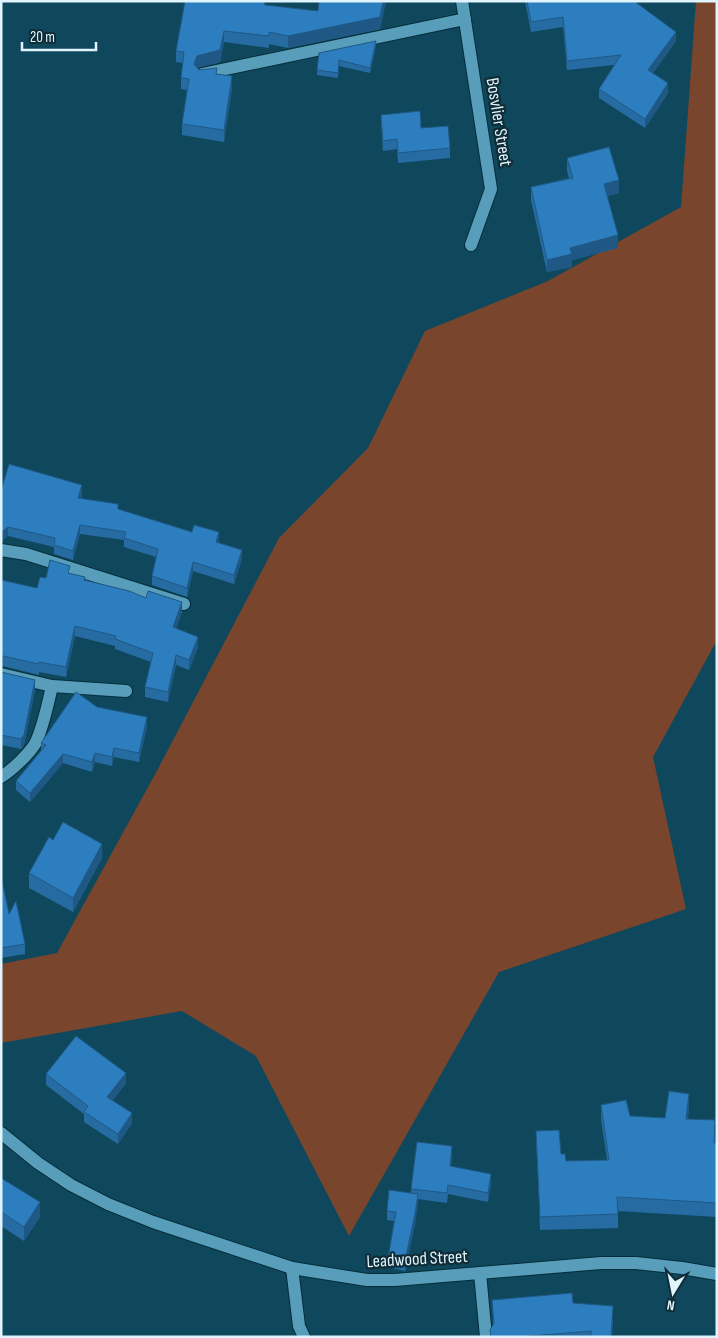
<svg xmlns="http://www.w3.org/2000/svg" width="718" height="1338" viewBox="0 0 718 1338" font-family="'Sofia Sans Condensed',sans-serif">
<rect width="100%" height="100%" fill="#0f485c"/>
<polygon fill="#79452c" points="696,1 717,1 717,640 653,757 686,909 499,972 349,1236 256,1056 182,1011 1,1043 1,964 57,953 159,767 279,538 368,448 425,331 548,281 681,207"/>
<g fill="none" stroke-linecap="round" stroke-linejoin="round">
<defs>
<g id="minor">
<polyline points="462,1 491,189 471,245"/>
<polyline points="202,74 465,19"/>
<polyline points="1,550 26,554 184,604"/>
<polyline points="1,674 52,686 126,691"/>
<path d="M1 777C12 770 28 755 35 744 43 728 48 704 52 686"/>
<polyline points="1,1133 38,1163 71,1185 108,1204 153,1222 292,1268 367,1280 395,1280 601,1263 636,1263 682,1268 717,1274"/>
<polyline points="292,1268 299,1326 304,1337"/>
<polyline points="480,1273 486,1337"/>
</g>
</defs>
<use href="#minor" stroke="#052d3a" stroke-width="14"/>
<use href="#minor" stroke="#589db9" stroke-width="12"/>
</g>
<g fill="#266ca3">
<polygon points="319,1 386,1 380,29 288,48 269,44 269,48 224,42 220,62 197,68 199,70 217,74 232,88 224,142 182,135 182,124 187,90 181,89 181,78 183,63 176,62 176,51 265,5 318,11"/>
<polygon points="525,1 634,1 676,41 653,73 668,93 645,128 599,98 599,89 614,65 567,70 563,27 531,32"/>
<polygon points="376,46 370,73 339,66 338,78 317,75 317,70"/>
<polygon points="381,115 421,128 450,148 450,158 398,163 397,149 383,151 381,125"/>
<polygon points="567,158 619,193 607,196 618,248 572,260 572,267 547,272 531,200 531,187 569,178 567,171"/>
<polygon points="1,491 82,494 81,499 118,509 219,541 218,542 242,559 234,584 193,571 187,597 152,585 152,576 156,557 124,547 124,540 80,534 73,560 54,554 54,547 8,536"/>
<polygon points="70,573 85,580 182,612 176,628 198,647 189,670 176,665 168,702 145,697 145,687 151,662 115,649 115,646 75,636 66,677 39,672 39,675 3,666 1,667 1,580 37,588 46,578"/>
<polygon points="1,672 35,690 24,745 21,749 1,745"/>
<polygon points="97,707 147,727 139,762 114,757 112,766 95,762 92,772 63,763 30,802 16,790 16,781 41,751 41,743"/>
<polygon points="53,840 102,858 73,912 29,888 29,873"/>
<polygon points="1,876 9,914 25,944 25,954 1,958"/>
<polygon points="46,1074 126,1083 113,1100 132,1123 118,1144 84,1122 84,1114 46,1085"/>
<polygon points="601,1105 630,1116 665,1118 689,1107 688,1119 715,1134 715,1143 717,1143 717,1217 618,1211 618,1228 540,1230 536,1131 561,1154 566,1161 607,1160 601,1119"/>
<polygon points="452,1155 451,1166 491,1184 488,1202 448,1194 447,1203 418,1199 415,1224 405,1271 388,1267 388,1258 394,1221 387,1220 387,1211 411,1193 411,1189"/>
<polygon points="1,1171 1,1178 40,1217 24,1241 1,1226"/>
<polygon points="492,1300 573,1303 613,1320 612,1337 490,1337 490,1330 493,1325"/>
</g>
<g fill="#1f5885">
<polygon points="383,1 386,1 380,29 288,48 288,36"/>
<polygon points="224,31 224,42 220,62 197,68 194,64 197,56"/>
<polygon points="676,32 676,41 648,80 648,70"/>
<polygon points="376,41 376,46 370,73 370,68"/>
<polygon points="232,76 232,88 224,142 224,130"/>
<polygon points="668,83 668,93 645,128 645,119"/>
<polygon points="619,180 619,193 604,197 604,184"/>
<polygon points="618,235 618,248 572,260 572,267 547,272 547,260 570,248"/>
<polygon points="82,485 82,494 78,507 78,498"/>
<polygon points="80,525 80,534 73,560 73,551"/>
<polygon points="8,527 8,536 1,542 1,533"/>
<polygon points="219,532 219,541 216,551 216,542"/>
<polygon points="242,550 242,559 234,584 234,575"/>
<polygon points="193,562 193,571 187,597 187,588"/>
<polygon points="182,602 182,612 173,637 173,627"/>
<polygon points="75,626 75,636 66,677 66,667"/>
<polygon points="198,637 198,647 189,670 189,660"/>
<polygon points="176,655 176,665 168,702 168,692"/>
<polygon points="1,656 3,656 3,666 1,667"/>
<polygon points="35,680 35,690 24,745 21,749 21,739"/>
<polygon points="147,717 147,727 139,762 139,753"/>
<polygon points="114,748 114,757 112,766 112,757"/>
<polygon points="95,753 95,762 92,772 92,762"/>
<polygon points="63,754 63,763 30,802 30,793"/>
<polygon points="102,844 102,858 73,912 73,898"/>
<polygon points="126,1073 126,1083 107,1107 107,1097"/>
<polygon points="689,1094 689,1107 686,1132 686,1119"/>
<polygon points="132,1113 132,1123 118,1144 118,1134"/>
<polygon points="452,1146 452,1155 450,1176 450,1166"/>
<polygon points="491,1174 491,1184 488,1202 488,1193"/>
<polygon points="418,1194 418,1204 415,1224 405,1271 405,1261"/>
<polygon points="40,1202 40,1217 24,1241 24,1227"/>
<polygon points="613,1306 612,1337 611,1337"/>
</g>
<g fill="#2c7ebe" stroke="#1f5885">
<polygon points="185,1 264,1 265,5 318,11 319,1 383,1 380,17 288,36 269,32 269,36 224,31 220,50 197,56 194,64 199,70 217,68 216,74 232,76 224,130 182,124 189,79 181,78 184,52 176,51"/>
<polygon points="527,1 634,1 676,32 648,70 668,83 645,119 599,89 621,55 567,61 563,17 531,22"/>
<polygon points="376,41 370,68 339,60 338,73 317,70 319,53"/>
<polygon points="420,111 421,128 448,126 450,148 398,153 397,139 383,141 381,115"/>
<polygon points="609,147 619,180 604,184 618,235 570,248 572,254 547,260 531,187 573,178 567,158"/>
<polygon points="9,464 82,485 78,498 118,504 118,509 192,532 194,525 219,532 216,542 242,550 234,575 193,562 187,588 152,576 158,549 124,538 126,532 80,525 73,551 54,545 55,538 8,527 1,533 1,491"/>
<polygon points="50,560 70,566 68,573 85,577 84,580 129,591 146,598 148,591 182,602 173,627 198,637 189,660 176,655 168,692 145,687 153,653 115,639 116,636 75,626 66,667 39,662 39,664 3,656 1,656 1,580 37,588 40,577 46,578"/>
<polygon points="1,672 35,680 24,735 21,739 1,735"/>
<polygon points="76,692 97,707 147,717 139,753 114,748 112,757 95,753 92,762 63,754 30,793 16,781 46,745 41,743"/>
<polygon points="63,822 102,844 73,898 29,873 49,837 53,840"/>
<polygon points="1,876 9,914 16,901 25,944 1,948"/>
<polygon points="76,1036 126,1073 107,1097 132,1113 118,1134 84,1112 88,1106 46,1074"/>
<polygon points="669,1091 689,1094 686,1119 715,1120 714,1143 717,1143 717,1203 617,1197 618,1214 540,1217 536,1131 559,1130 561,1154 565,1154 566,1161 609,1160 601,1105 626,1100 630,1116 665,1118"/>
<polygon points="417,1142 452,1146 450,1166 491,1174 488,1193 448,1185 447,1193 411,1189"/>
<polygon points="1,1178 40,1202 24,1227 1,1212"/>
<polygon points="389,1190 418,1194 415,1214 405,1261 388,1258 396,1212 387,1211"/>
<polygon points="572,1293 573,1303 613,1306 611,1337 591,1337 591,1331 519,1337 491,1337 490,1330 494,1323 492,1300"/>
</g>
<g text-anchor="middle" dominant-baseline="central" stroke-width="4.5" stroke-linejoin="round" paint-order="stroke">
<g font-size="18" fill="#e0f4fd" stroke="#0f2c37">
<text transform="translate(499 122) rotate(81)">Bosvlier Street</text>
<text transform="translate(417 1259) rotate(-3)">Leadwood Street</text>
</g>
</g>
<rect width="718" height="1338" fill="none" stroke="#e0f4fd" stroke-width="5"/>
<g transform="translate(673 1293) rotate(190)" stroke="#0f2c37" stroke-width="4" paint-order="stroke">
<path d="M0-4L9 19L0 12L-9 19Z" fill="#e0f4fd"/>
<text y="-8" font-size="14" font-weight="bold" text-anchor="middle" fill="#e0f4fd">N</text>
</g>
<path d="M22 42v8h74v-8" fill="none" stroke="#e0f4fd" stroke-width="2.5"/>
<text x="30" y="42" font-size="15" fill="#e0f4fd" stroke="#0f2c37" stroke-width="4" paint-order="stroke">20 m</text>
</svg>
